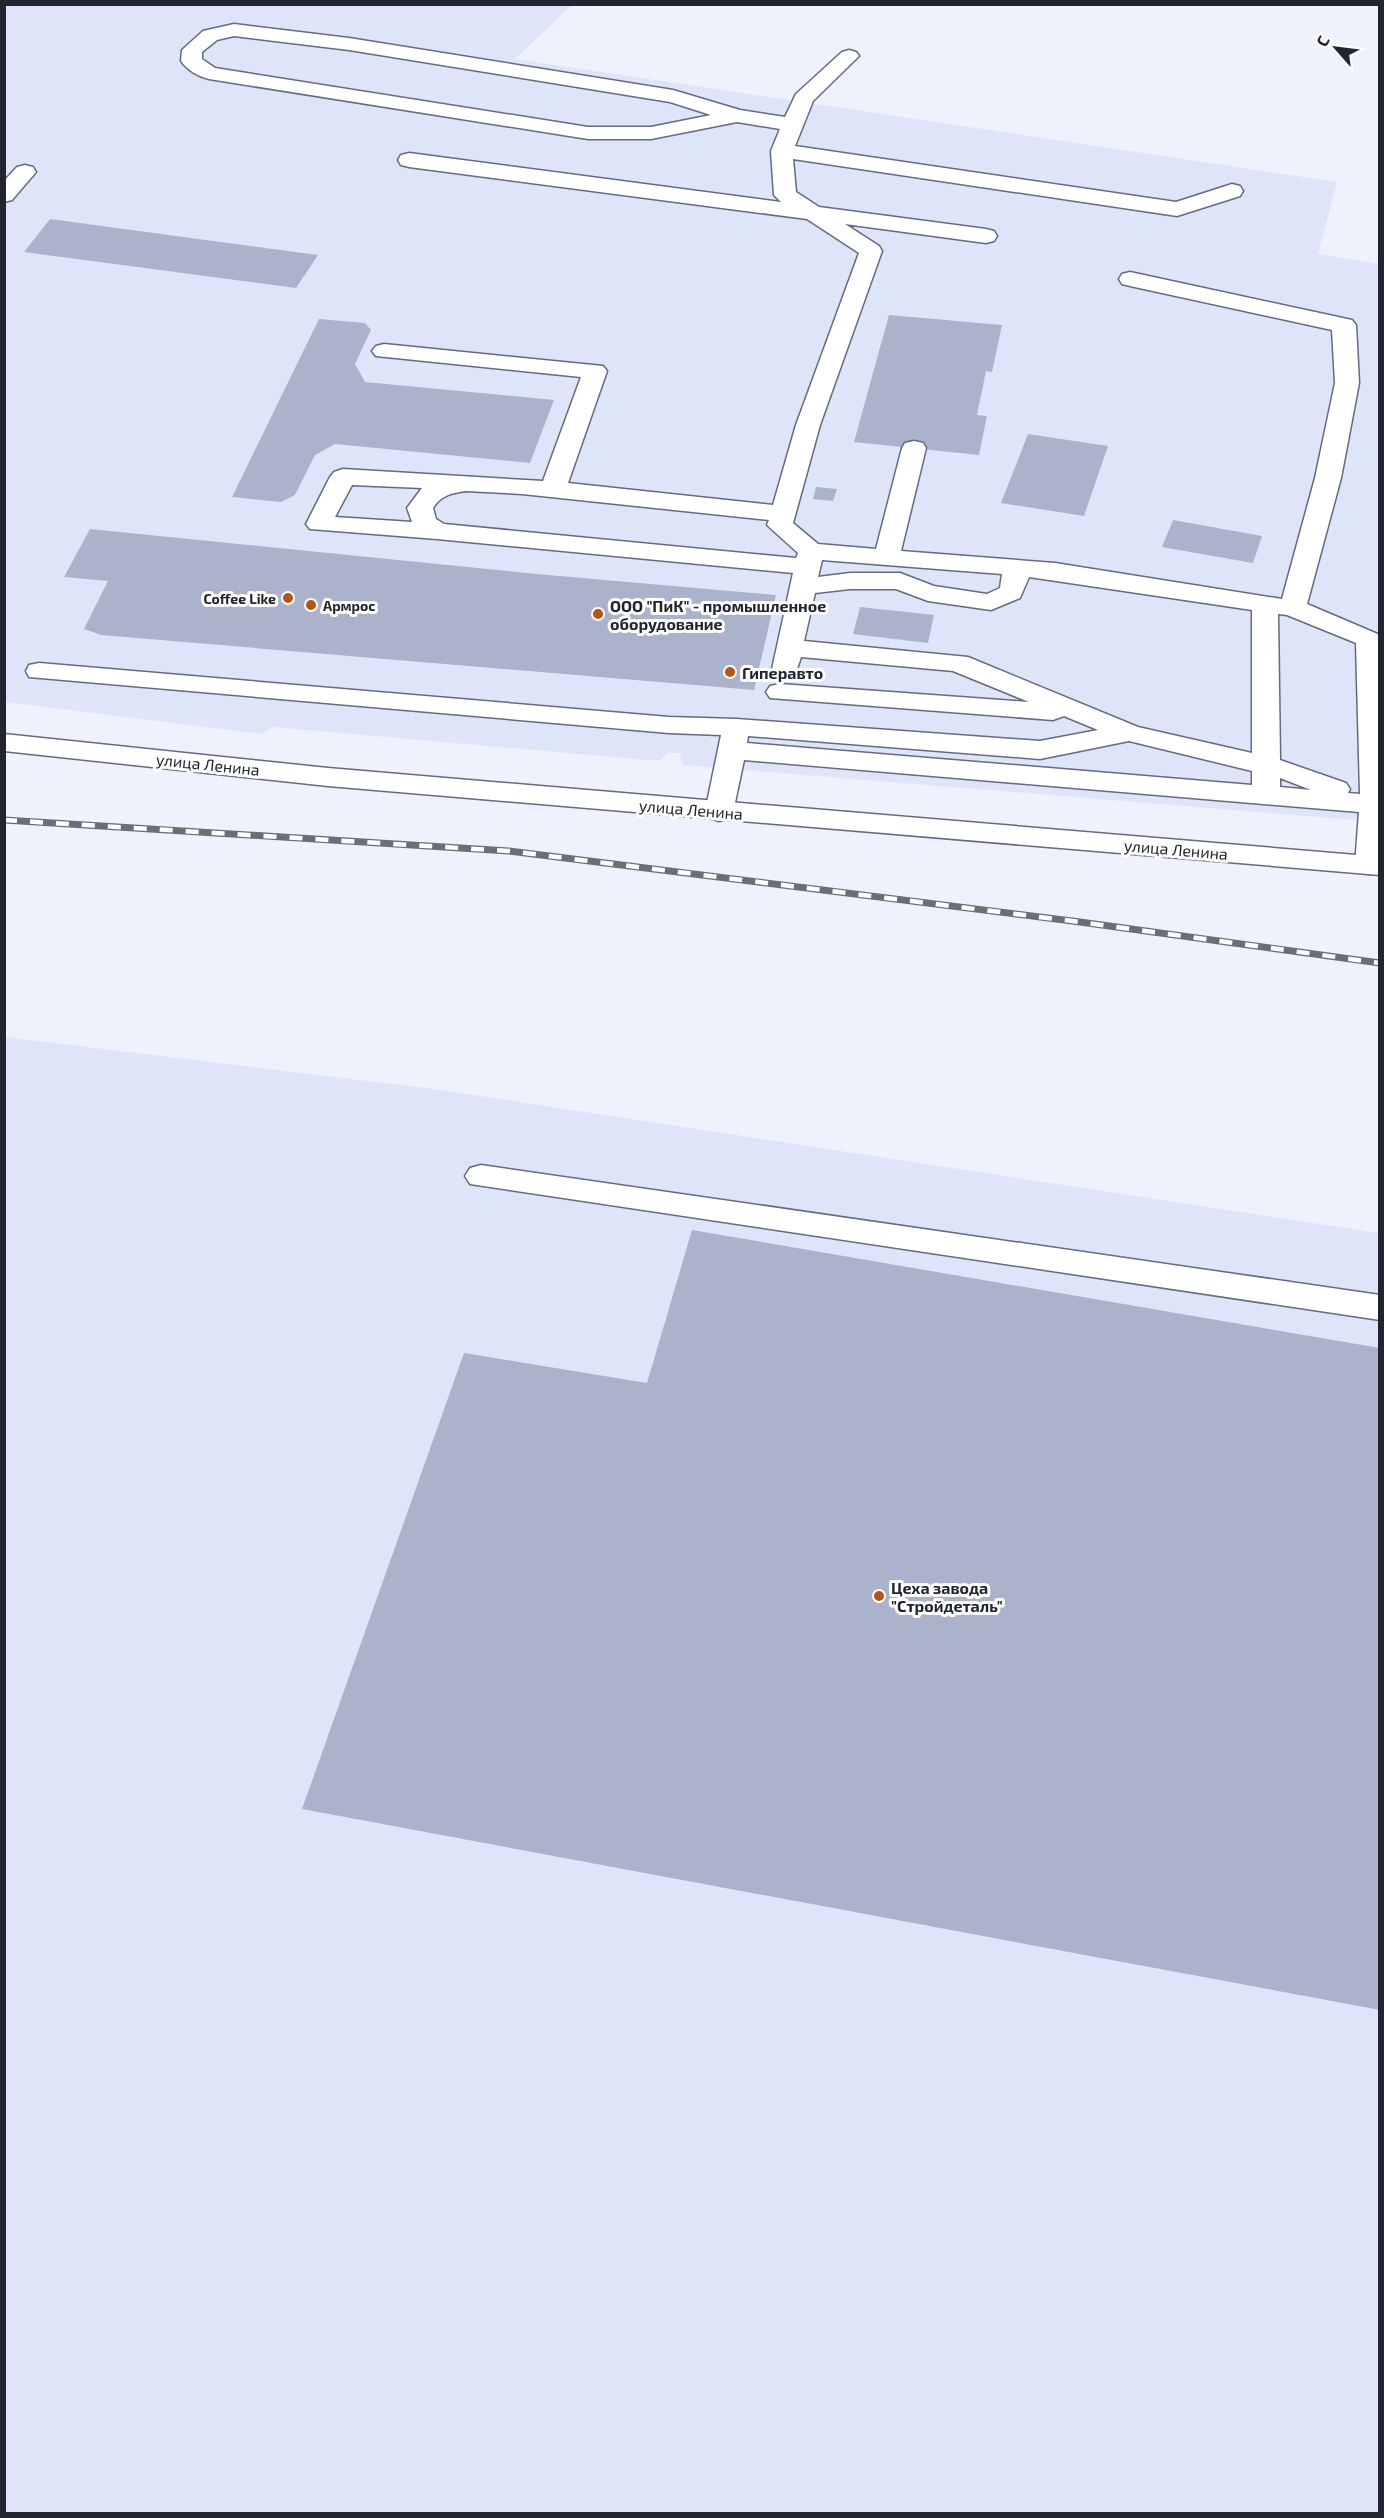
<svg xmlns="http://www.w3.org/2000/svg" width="1384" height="2518" viewBox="0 0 1384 2518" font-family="'Exo 2',sans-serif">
<rect width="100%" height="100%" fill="#eff2fd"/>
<g fill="#dfe5f9">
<polygon points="5,5 572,5 515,59 1337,182 1318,254 1379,264 1379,822 682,765 680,753 668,753 659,761 273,727 262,734 5,702"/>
<polygon points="5,1037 434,1089 1379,1233 1379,2513 5,2514"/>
</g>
<g fill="#abb3cc">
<polygon points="50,219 318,255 296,288 24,252"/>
<polygon points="889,315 1002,325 992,372 986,371 977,415 987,416 979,455 854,442"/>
<polygon points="319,319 365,323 371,330 355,364 365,382 554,400 530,463 335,444 315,455 295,495 281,502 232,497"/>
<polygon points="1028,434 1108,446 1084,516 1001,503"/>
<polygon points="816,487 837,489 833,501 813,499"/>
<polygon points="1173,520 1262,536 1253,563 1162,547"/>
<polygon points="90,529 537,574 776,595 754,690 101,635 84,629 108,581 64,577"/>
<polygon points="860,607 934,615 928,643 853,634"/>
<polygon points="692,1230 1380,1348 1380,2010 302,1809 464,1353 647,1383"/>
</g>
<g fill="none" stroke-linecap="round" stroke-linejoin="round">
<defs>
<g id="minor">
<path d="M234 24 349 38 673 90 740 110 785 117 796 94 842 52 849 50 856 52 859 56 813 101 795 146 1176 202 1232 184 1240 186 1243 191 1240 196 1177 216 793 159 796 192 819 207 986 229 994 231 997 236 994 241 986 243 845 224 879 246 882 251 820 425 793 523 818 544 876 549 902 448 905 443 914 441 923 443 926 448 901 551 1055 563 1282 599 1315 478 1335 383 1332 330 1130 286 1122 284 1119 279 1122 274 1130 272 1352 320 1356 325 1359 383 1341 478 1307 604 1380 635 1379 872 1369 874 1359 872 1355 865 1359 812 744 760 733 812 729 818 719 821 709 818 705 812 721 735 669 733 29 677 26 671 29 665 39 663 669 717 737 719 1040 741 1098 730 1064 716 1053 720 770 698 766 692 770 686 780 684 1029 702 953 671 801 657 795 675 785 677 775 675 772 669 793 573 437 539 310 529 306 524 330 477 334 472 343 469 543 481 581 377 376 356 372 351 376 346 384 344 603 366 607 371 568 483 773 505 796 425 859 253 807 219 409 167 401 165 398 160 401 155 409 153 781 202 774 195 771 151 780 129 737 122 651 139H588L209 79C199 77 187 70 181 61L182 50 203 31ZM234 36 349 50 670 102 711 115 651 127H588L215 68 202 59V52L217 40ZM352 485 422 488 407 508 412 522 335 517ZM466 491 522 494 769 520 767 525 798 553 796 558 444 524 436 519 433 508C441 495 452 493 466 491ZM822 560 1002 574 1000 588 987 594 934 586 900 573H850L818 577ZM1029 577 1252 610V753L1138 727 968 657 804 641 815 593 850 589H896L928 601 991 610 1020 598ZM1278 614 1287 615 1356 643 1360 794 1348 793 1350 789 1346 783 1280 760ZM748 736 1040 759 1129 741 1252 771V785L747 743ZM1280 778 1311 790 1280 787Z"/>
<polygon points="25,165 33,167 36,172 12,200 4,202 4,181 17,167"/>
<polygon points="481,1165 1380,1295 1380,1320 470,1184 465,1176 470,1168"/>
</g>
<polygon id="major" points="4,734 328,768 1380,857 1380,875 328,786 4,751"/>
</defs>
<use href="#minor" stroke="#636a81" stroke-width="3"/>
<use href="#major" stroke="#636a81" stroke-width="3"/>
<use href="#minor" fill="#fff" fill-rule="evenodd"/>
<use href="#major" fill="#fff" fill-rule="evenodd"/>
<defs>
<polyline id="rail" points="4,820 509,851 1080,922 1380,963"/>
</defs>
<use href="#rail" stroke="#6b6e77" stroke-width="7"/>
<use href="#rail" stroke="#fff" stroke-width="4.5" stroke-dasharray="13" stroke-linecap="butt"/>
</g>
<g fill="#b5550f" stroke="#fff" stroke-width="2">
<circle cx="288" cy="598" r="6"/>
<circle cx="311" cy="605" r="6"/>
<circle cx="598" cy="614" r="6"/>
<circle cx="730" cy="672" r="6"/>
<circle cx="879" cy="1596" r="6"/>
</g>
<g text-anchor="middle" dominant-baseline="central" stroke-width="6" stroke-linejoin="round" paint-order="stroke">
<g font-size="14" font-weight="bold" fill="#22252e" stroke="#fff" text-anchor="end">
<text x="276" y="598">Coffee Like</text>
<text x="323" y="605" text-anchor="start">Армрос</text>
</g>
<g font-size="16" font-weight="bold" fill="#22252e" stroke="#fff" text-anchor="start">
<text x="610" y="605">ООО "ПиК" - промышленное<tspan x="610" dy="18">оборудование</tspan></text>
<text x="742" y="672">Гиперавто</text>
<text x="891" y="1587">Цеха завода<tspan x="891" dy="18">"Стройдеталь"</tspan></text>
</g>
<g font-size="16" fill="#22252e" stroke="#fff">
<text transform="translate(208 764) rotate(6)">улица Ленина</text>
<text transform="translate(691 809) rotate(5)">улица Ленина</text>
<text transform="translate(1176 849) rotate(5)">улица Ленина</text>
</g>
</g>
<rect width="1384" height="2518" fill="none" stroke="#22252e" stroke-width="12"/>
<g transform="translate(1336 48) rotate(298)" stroke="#ffffff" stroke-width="4.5" paint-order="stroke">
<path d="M0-4.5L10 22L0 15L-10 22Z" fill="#22252e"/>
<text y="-9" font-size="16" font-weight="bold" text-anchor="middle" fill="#22252e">С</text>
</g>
</svg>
